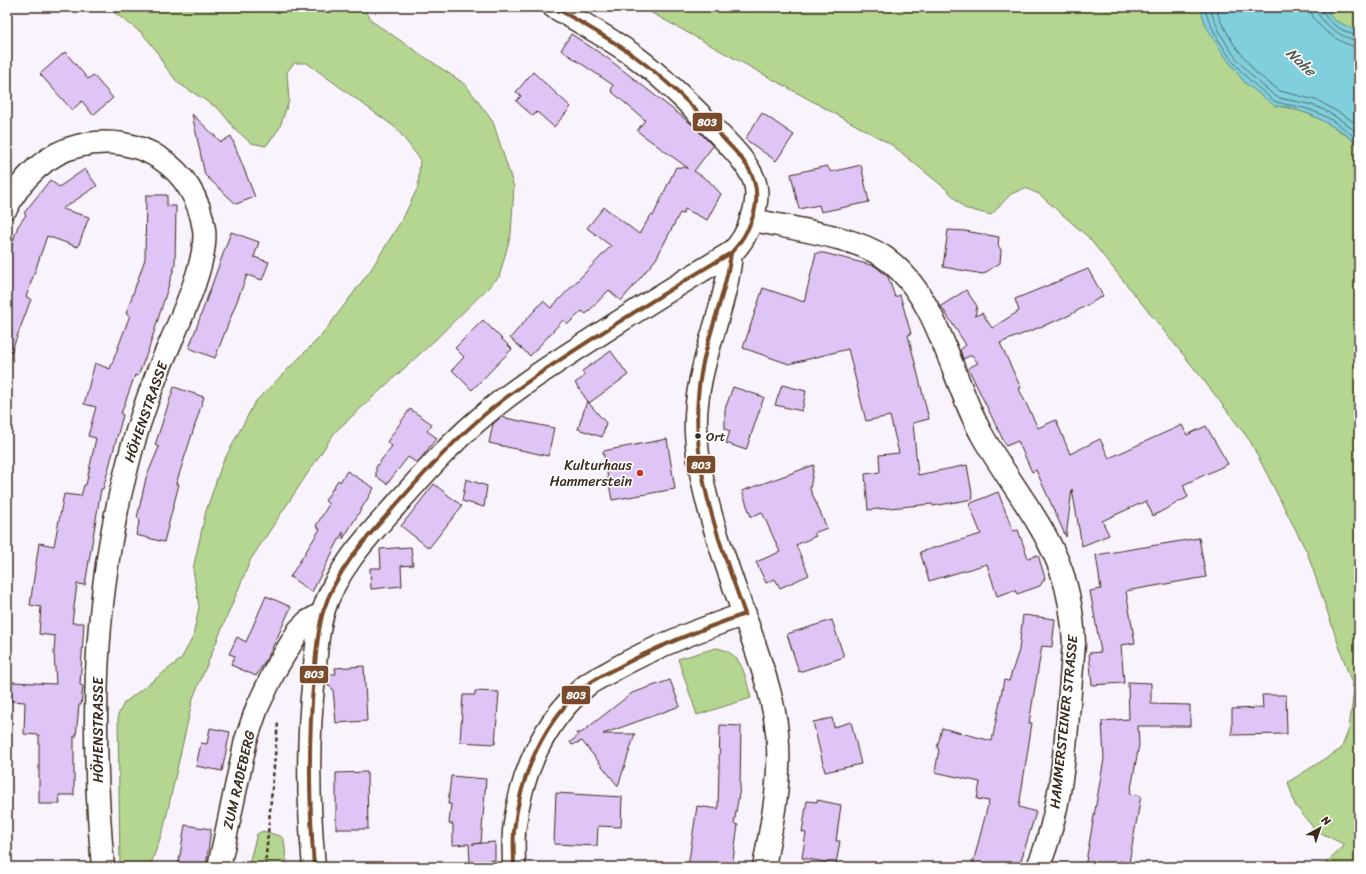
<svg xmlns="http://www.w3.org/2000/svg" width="1366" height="874" viewBox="0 0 1366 874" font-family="Sriracha,sans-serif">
<rect width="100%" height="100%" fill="#f9f3fd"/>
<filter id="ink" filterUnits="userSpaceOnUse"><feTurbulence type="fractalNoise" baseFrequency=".025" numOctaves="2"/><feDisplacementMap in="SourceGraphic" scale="8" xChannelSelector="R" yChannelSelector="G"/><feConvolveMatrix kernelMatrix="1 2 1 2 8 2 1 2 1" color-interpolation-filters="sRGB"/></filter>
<g filter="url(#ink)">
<g fill="#b4d690" stroke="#788057">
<polygon points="86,7 363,7 373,22 466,85 493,122 514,187 511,234 499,277 435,340 335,432 251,559 193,698 164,827 150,867 120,867 118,715 124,703 181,659 193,637 199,607 193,569 206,511 222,464 255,402 321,336 370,271 403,218 418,187 420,159 396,128 307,63 294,63 287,72 289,101 279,129 266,146 251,143 235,129 219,109 178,83 164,65 156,50 142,33 112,11"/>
<path d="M641 7H1200L1206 26 1275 106C1308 109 1333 125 1359 145V867H1322L1345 845 1315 830 1295 805 1288 782 1341 749 1349 729 1354 690 1307 552 1250 441 1202 378 1088 237 1039 194 1025 188 1011 194 991 215 964 208 946 189 892 145Z"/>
<polygon points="1324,7 1359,7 1359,32 1334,20"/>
<path d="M716 648C743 652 745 676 751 698L697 715 678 659Z"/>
<polygon points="263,831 280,836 284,839 287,867 248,867 257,834"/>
</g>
<polygon fill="#80cfdd" stroke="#648d91" points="1200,7 1324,7 1334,20 1359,32 1359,145 1341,131 1312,115 1288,107 1275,106 1245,83 1221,51 1206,26"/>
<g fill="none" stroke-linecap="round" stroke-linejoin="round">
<g stroke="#576c6a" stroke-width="1">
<path d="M1204 7C1215 41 1237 72 1265 93 1268 96 1273 101 1277 102 1289 106 1301 106 1313 111 1330 117 1345 129 1359 141"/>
<path d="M1210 7C1219 39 1241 69 1267 89 1270 92 1275 96 1279 98 1291 101 1303 102 1315 106 1331 112 1346 124 1359 134"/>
<polyline points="1216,7 1220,20 1233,43 1256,73 1280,91 1319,101 1348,118 1359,126"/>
<path d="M1310 7C1311 25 1342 46 1359 47"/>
<path d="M1316 7C1317 22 1345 40 1359 41"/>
<path d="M1321 7C1323 21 1346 34 1359 36"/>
</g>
</g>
<g fill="#dfc5f5" stroke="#3b2a1e">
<polygon points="571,34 606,57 694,126 708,141 713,146 694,171 709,181 721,194 707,220 685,209 683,214 680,213 656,259 621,301 609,290 586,314 582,311 568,324 563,320 530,356 510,338 543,301 551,308 611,246 587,228 604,207 639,234 651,215 653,216 676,167 688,168 637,131 645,120 611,91 613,85 561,50"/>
<polygon points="65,52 88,79 93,75 113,98 93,115 82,101 72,110 40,74"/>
<polygon points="533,72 571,107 554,127 537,112 533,116 516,101 521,96 516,92"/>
<polygon points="762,113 794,135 776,161 745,139"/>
<polygon points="192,114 221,142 231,136 255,197 236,204 205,175"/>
<polygon points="861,165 869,202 821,212 819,205 799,209 791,174 827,166 831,172"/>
<polygon points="85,169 97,186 62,209 89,217 78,247 47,236 26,297 31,299 9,358 7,358 7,260 18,226 26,215 24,213 50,180 59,187"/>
<polygon points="146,195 167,195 167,206 176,206 175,265 149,348 138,376 135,375 121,414 123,415 103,489 101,489 85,585 77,584 72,623 84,623 80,685 83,686 81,705 79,705 76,737 74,736 74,795 59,795 60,804 39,804 39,735 24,734 25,702 11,701 12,682 56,684 54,653 55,636 39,634 41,607 30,605 39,543 54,546 64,494 81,496 84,485 86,485 96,438 88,436 96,407 84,404 95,363 110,369 130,315 126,314 145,259"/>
<polygon points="948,230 965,231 999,237 998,245 1001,250 1000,263 983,274 943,267"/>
<polygon points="231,232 259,242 254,257 269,262 262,280 247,275 215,358 189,348"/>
<polygon points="816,253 824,253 875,266 888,277 895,297 900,295 911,334 908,335 929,419 913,423 918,475 967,465 973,499 933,506 932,504 868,510 865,474 880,472 879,455 899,453 890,416 866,421 848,349 789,364 743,348 763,288 804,302"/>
<polygon points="1088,269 1103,296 1068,316 1000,343 1021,388 1019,389 1038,428 1056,420 1070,454 1100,439 1109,458 1182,425 1187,435 1206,426 1228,464 1183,485 1188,497 1153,516 1146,501 1102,521 1109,535 1082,546 1072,489 1066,537 1036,470 1032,472 1018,441 1006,446 968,368 978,363 972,355 963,359 960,350 966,345 941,306 966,290 977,306 975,316 982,313 992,328 1019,311 1015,299"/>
<polygon points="483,320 512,349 472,390 452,370 464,357 455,348"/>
<polygon points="611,351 628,375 589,403 575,383 585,376 582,371"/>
<polygon points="782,385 806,391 802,411 775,405"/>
<polygon points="174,387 204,397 176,484 179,484 164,542 136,535 140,519 137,518 146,478 159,447 155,445"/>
<polygon points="733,387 764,397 746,450 726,443 730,431 725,429 725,409"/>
<polygon points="587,401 606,423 602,437 578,429"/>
<polygon points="410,409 432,424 427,431 437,438 417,463 408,457 387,484 376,476 376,467 392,446 387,442"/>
<polygon points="501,417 554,428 548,456 489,443 493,424"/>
<polygon points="667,439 675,489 612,500 603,451"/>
<polygon points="814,465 810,489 827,528 814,533 816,536 796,545 809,575 780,588 775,579 766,583 756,562 780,552 762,512 751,517 742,491"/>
<polygon points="347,471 374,488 343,539 343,532 312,592 290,577 320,529 316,526 329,504 325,501 338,480 340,482"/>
<polygon points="466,479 487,486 484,507 462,501"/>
<polygon points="434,484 462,506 429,548 401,526"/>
<polygon points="998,492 1013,531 1018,530 1028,558 1038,555 1045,578 1040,586 1017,594 1015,590 997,596 987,564 929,581 920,552 981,534 969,504"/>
<polygon points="1199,538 1206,577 1126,591 1135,643 1121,645 1124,683 1092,685 1089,653 1101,652 1090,591 1101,589 1096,555"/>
<polygon points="411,547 413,565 401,566 402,586 371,589 370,568 381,568 380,549"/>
<polygon points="266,596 291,607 271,651 256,676 231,665 235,656 229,654 237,637 246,642"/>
<polygon points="1023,615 1055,619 1052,647 1042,646 1029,723 1032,723 1019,807 1036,812 1019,867 972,867 989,801 977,799 980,782 935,772 939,749 937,748 942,728 992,741 1004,680 1009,681 1019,650"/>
<polygon points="832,620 844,657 799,672 787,634"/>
<polygon points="364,666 367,721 336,723 333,689 326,684 327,674 336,674 335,668"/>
<polygon points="670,680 680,706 603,734 635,734 618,786 582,741 572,745 570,742 578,736 576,733 581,733 632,693"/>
<polygon points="1128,682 1151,683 1151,704 1190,705 1190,726 1138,726 1139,745 1130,794 1141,796 1129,863 1118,861 1117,867 1085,867 1104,759 1102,721 1129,719"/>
<polygon points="475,691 499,692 495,744 460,742 463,695 475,695"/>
<polygon points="1262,695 1286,695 1287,734 1232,735 1232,709 1263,708"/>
<polygon points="832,718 834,727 851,722 861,764 825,772 813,722"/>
<polygon points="720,725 741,726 740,788 734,824 738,825 732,867 688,867 697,806 718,809"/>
<polygon points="210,728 230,732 222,771 196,766 201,743 207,744"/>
<polygon points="367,772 368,829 336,829 336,773"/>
<polygon points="451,776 486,779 481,843 472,844 495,842 495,860 470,863 469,844 453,845 453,824 449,824 451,804 448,804"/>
<polygon points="556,793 622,797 621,827 598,826 597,846 554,844"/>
<polygon points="817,800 841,805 836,841 840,841 836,864 802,858 806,833 802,832 807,801 817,802"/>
<polygon points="185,825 211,829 206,867 178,867"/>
</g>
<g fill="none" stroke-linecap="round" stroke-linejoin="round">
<defs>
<g id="street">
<path d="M7 207C21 179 47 153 78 146 139 131 195 167 204 229 209 266 171 338 157 374 144 407 133 441 125 475 92 603 91 737 103 867"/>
<path d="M751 219C789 229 852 235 884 257 940 296 950 378 982 435 1007 480 1043 521 1061 570 1070 595 1073 618 1074 644 1067 715 1066 802 1038 867"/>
<path d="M731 253C726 314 693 369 696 432 699 501 734 583 756 649 765 676 774 703 777 732 782 778 772 822 764 867"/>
<polyline points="219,867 246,740 257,708 275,670 299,630 307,622 323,613"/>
<path d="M314 867C308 803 307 740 314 677 316 655 317 633 323 612 335 571 368 536 396 505 422 476 448 446 477 421 511 391 549 367 586 343 634 312 682 282 731 253 748 238 762 202 754 180 747 162 730 146 717 132 692 106 666 80 637 58 611 39 582 23 554 7"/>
<path d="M514 867C514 855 513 842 514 831 520 776 543 721 587 685 595 679 605 675 613 670 655 646 699 630 745 614"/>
</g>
</defs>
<use href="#street" stroke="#3b2a1e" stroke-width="25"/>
<polyline stroke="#3b2a1e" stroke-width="2.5" stroke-dasharray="4 3" stroke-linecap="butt" points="265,867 278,722"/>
<use href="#street" stroke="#fff" stroke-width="22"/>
<defs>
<g id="bus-1">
<path d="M731 253C726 295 708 332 701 373 686 459 717 534 745 614"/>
<path d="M314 867C309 803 308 740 314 676 316 655 317 633 323 612 336 570 367 537 395 506 425 472 455 439 490 410 521 385 555 363 589 341 636 311 683 281 731 253 748 235 762 206 754 181 749 163 732 148 720 135 694 108 667 80 637 58 611 39 582 23 554 7"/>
<path d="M514 867C514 855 513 843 514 831 520 776 543 720 587 685 597 677 609 672 619 667 659 645 702 629 745 614"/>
</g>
</defs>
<use href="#bus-1" stroke="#fff" stroke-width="7"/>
<use href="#bus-1" stroke="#7a4b2a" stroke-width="4"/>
</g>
</g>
<circle fill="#3b2a1e" stroke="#fff" stroke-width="1.5" cx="698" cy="436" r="3.5"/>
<circle fill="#c8321e" stroke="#fff" stroke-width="1.5" cx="640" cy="473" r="4"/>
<g text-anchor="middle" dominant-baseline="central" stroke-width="3.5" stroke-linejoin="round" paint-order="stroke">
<g font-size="13" fill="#3b2a1e" stroke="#fff" text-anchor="start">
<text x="706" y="436">Ort</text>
</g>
<g font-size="14" fill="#3b2a1e" stroke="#fff">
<text transform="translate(146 412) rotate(-71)">HÖHENSTRASSE</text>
<text transform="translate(1064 722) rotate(-84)">HAMMERSTEINER STRASSE</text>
<text transform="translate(98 730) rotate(-90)">HÖHENSTRASSE</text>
<text transform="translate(239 780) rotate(-77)">ZUM RADEBERG</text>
</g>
<g font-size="14" fill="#3b2a1e" stroke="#fff" text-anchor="end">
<text x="632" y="465">Kulturhaus<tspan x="632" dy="16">Hammerstein</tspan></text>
</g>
<g font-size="15" font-style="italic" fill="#505c57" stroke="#fff">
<text transform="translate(1301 62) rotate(43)">Nahe</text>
</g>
</g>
<g stroke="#fff" stroke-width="1.5">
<rect x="692" y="112" width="31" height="20" rx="4" fill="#7a4b2a"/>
<rect x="686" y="455" width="30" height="19" rx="4" fill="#7a4b2a"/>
<rect x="299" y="665" width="30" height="19" rx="4" fill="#7a4b2a"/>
<rect x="561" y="685" width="30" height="20" rx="4" fill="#7a4b2a"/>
</g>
<g font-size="11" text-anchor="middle" font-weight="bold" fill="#fff">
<text x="707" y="126">803</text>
<text x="701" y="469">803</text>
<text x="314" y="678">803</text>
<text x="576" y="699">803</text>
</g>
<rect width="1366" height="874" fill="none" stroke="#fff" stroke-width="24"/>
<rect x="12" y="12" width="1342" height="850" fill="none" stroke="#3b2a1e" stroke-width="1.5" filter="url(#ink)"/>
<g transform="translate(1320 828) rotate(40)" stroke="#ffffff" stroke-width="3" paint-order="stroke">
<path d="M0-3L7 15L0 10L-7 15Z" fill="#3b2a1e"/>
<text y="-6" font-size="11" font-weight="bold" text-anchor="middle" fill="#3b2a1e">N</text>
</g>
</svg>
